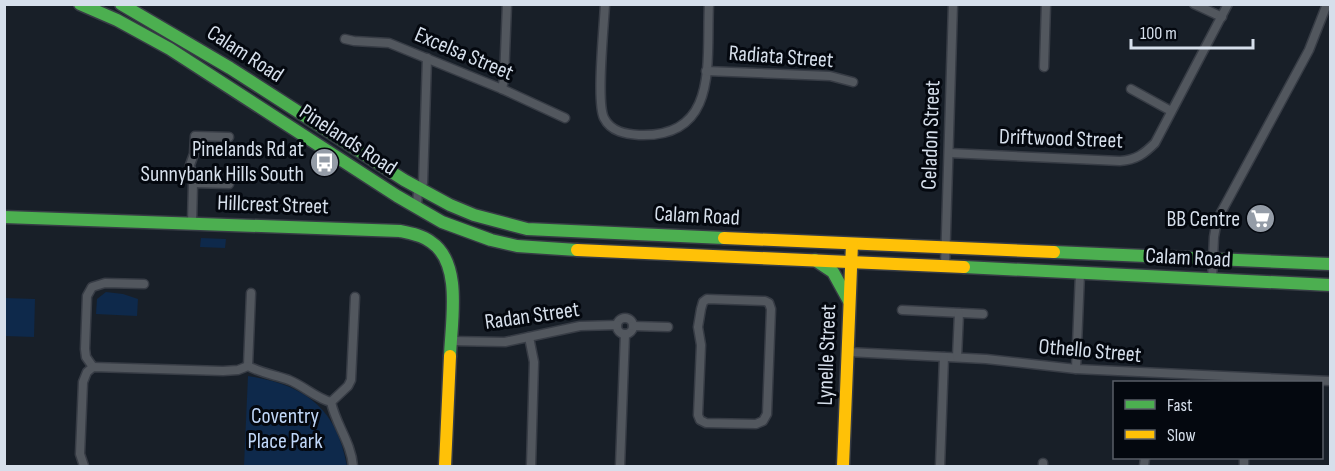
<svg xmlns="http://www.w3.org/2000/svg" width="1335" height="471" viewBox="0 0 1335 471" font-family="'Sofia Sans Condensed',sans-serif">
<rect width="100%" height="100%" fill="#181f28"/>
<g fill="#0e294b">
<polygon points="201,238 226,239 225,248 200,247"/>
<polygon points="106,292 123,294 138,299 137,316 96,314 97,299"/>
<polygon points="5,298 35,299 34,337 5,336"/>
<path d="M248 376C306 385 336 408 347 466H244Z"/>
</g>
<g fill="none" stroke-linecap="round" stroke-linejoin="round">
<defs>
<g id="street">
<path d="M605 4C604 27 596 102 604 118 611 132 626 134 639 135 720 138 706 61 709 4"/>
<polyline points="1194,4 1222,17"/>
<polyline points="345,39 354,41 389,43 502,89 565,118"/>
<polyline points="1044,67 1046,4"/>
<polyline points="706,71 830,76 853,82"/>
<polyline points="502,89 504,79 507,4"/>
<polyline points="1131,89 1171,111"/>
<path d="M949 153 1120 161C1136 160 1144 154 1155 143L1228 4"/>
<polyline points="193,183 229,184"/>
<polyline points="417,207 418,189 423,183 427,58"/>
<polyline points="192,223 193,183 190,165 194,154 195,136 229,137"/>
<polyline points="945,266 953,4"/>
<polyline points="1212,280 1214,237 1217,220 1309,50 1327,4"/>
<polygon points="707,299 765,301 769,303 771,309 767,414 763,421 756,424 706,423 700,420 698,415 701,345 698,327 701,309 703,302"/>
<polyline points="902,310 983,314"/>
<circle cx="625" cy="326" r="8"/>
<polyline points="633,326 668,327"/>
<polyline points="529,337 534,362 531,466"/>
<polyline points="451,341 505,342 580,326 617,325"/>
<polyline points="848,352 986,359 1076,369 1330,381"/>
<polyline points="957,357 959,313"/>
<polyline points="248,366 251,293"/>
<polyline points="93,367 86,357 85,349 87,296 92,287 105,283 144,284"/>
<polyline points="1076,369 1080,273"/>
<polyline points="331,402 348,386 351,380 355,297"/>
<path d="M84 466 80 454 83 382 87 372 93 367 223 371 238 370 248 366C261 373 275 375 289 380 304 386 316 398 331 402 336 425 351 442 353 466"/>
<polyline points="620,466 625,334"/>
<polyline points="940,466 944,357"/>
<polyline points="1043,466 1043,463"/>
<polyline points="1144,466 1145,458"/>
<polyline points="1244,466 1244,458"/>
</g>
<g id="fast">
<polyline points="80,4 117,20 170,49 397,196 442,222 491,240 517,246 577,250"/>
<polyline points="121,4 230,68 404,180 450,205 474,215 527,229 724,238"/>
<path d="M4 217 400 231C410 233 422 235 431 242 463 263 451 323 450 356"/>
<polyline points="1054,252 1330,264"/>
<polyline points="815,260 833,272 849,301"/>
<polyline points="964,267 1330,285"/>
</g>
<g id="slow">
<polyline points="724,238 1054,252"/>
<polyline points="577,250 964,267"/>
<polyline points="445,466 450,356"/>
<polyline points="843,466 852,244"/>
</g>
</defs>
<use href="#street" stroke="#373c45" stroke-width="11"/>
<use href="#fast" stroke="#373c45" stroke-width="15"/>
<use href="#slow" stroke="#373c45" stroke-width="15"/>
<use href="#street" stroke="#52575e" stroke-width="8"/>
<use href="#fast" stroke="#4caf50" stroke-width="12"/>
<use href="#slow" stroke="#ffc107" stroke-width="12"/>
</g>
<defs>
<symbol id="bus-disc" viewBox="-11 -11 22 22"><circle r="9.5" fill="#949ca7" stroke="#04080f"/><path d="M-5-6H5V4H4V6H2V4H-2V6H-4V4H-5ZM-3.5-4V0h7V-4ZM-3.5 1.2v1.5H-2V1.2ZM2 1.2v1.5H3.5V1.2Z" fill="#fff"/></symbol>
<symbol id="supermarket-disc" viewBox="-11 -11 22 22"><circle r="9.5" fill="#949ca7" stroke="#04080f"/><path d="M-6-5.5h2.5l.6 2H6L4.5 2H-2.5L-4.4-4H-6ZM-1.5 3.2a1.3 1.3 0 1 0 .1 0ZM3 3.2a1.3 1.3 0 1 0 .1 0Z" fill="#fff"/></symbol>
</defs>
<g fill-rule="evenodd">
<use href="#bus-disc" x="308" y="146" width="33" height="33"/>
<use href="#supermarket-disc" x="1244" y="202" width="33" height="33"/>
</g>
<g text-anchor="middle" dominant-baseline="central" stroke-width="6" stroke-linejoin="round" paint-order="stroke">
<g font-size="22" fill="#d6dfeb" stroke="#04080f">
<text transform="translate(245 54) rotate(33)">Calam Road</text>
<text transform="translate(464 54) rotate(23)">Excelsa Street</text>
<text transform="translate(781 57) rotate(4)">Radiata Street</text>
<text transform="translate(931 135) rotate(-88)">Celadon Street</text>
<text transform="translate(1061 139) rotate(2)">Driftwood Street</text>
<text transform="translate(348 140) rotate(33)">Pinelands Road</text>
<text transform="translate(273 205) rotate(2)">Hillcrest Street</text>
<text transform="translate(697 216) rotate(3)">Calam Road</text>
<text transform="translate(1188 258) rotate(3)">Calam Road</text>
<text transform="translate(532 316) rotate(-8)">Radan Street</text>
<text transform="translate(1090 351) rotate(5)">Othello Street</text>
<text transform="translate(827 355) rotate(-88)">Lynelle Street</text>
</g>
<g font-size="22" fill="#d6dfeb" stroke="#04080f" text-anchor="end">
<text x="304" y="149">Pinelands Rd at<tspan x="304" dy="25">Sunnybank Hills South</tspan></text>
<text x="1240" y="219">BB Centre</text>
</g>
<g font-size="22" fill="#c0d7f8" stroke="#04080f">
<text x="285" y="416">Coventry<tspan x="285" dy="25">Place Park</tspan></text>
</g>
</g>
<rect width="1335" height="471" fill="none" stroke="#d6dfeb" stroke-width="12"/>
<rect x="1113" y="381" width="210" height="78" fill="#04080f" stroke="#585e67" stroke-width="1.5"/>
<rect x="1125" y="400" width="30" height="9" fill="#4caf50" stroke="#585e67" stroke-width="1.5"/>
<text x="1167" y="411" font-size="18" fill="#d6dfeb">Fast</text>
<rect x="1125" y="430" width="30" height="9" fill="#ffc107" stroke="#585e67" stroke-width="1.5"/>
<text x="1167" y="441" font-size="18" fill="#d6dfeb">Slow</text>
<path d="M1131 39v9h122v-9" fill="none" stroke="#d6dfeb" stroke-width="3"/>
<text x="1140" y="39" font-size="18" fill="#d6dfeb" stroke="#04080f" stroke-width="4.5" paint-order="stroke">100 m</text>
</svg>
